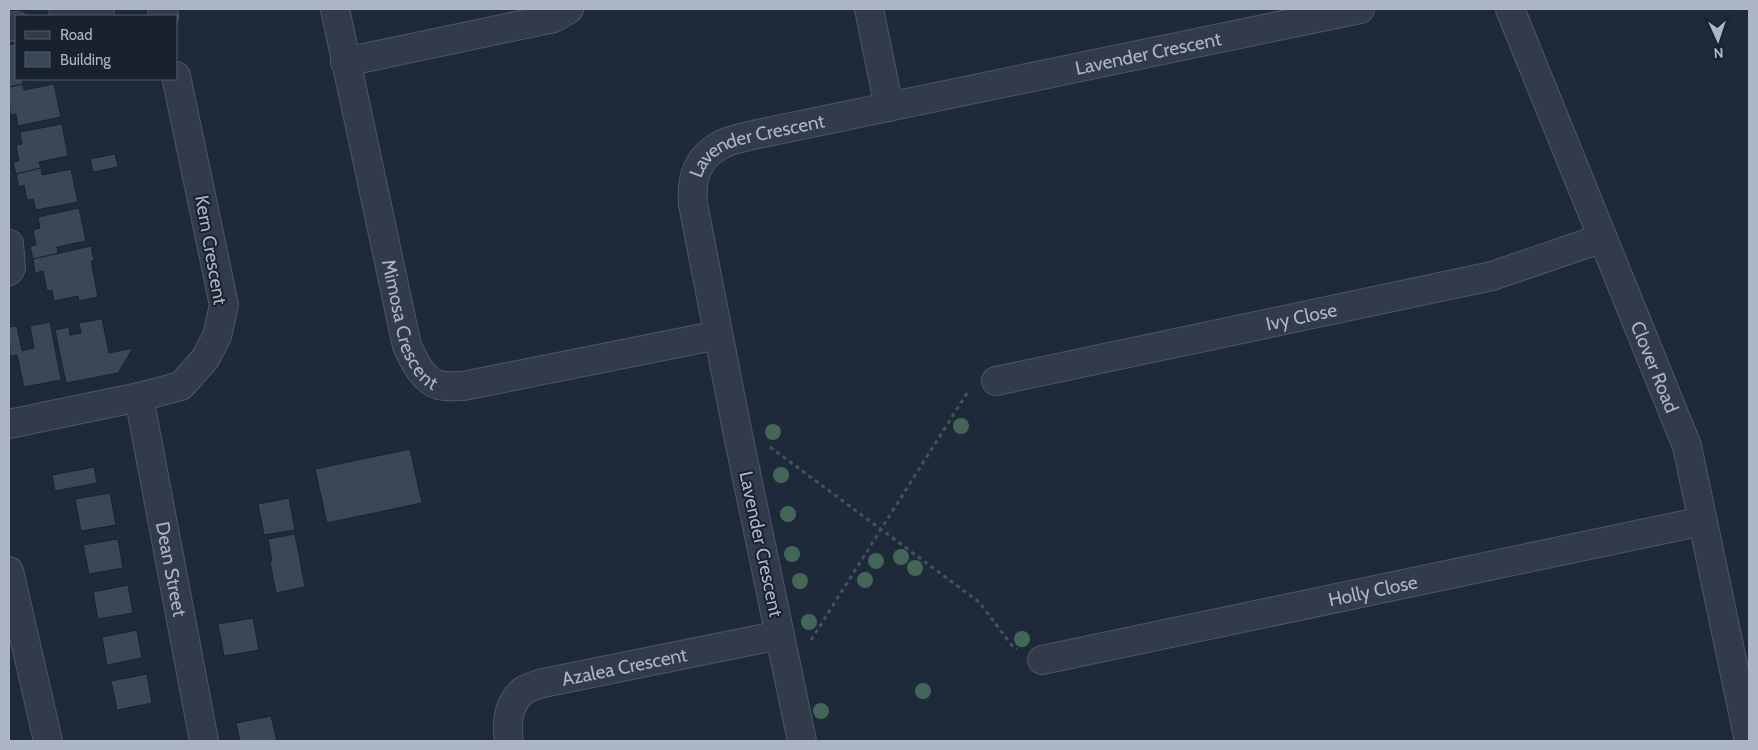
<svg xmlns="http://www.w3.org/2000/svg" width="1758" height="750" viewBox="0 0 1758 750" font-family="Cabin,sans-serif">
<rect width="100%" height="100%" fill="#1e2939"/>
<g fill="#3a4759" stroke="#1a2330">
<polygon points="16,43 16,79 22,79 23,84 9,87 9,45"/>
<polygon points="23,84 24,90 54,84 61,117 18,126 16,114 10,115 9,87"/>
<polygon points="62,124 68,156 39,162 41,168 16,174 13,162 19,161 16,145 22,144 20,132"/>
<polygon points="115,154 118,167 93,172 90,159"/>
<polygon points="41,168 42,175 71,169 78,202 36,210 33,199 27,200 24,185 19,187 16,174"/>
<polygon points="79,208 86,241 57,247 58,254 33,259 30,246 36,245 33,230 40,228 38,217"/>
<polygon points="91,246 94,261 91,261 98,297 79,301 78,296 54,301 52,290 47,291 43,271 35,273 33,259"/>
<polygon points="102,319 109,353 133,348 118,373 66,383 55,330 69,327 70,335 81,333 79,323"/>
<polygon points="50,322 61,380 24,387 17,355 10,356 9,327 17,326 22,351 34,348 30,326"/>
<polygon points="410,449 422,503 327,523 315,469"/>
<polygon points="94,467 97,483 55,491 52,475"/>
<polygon points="110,493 116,525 81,531 75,499"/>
<polygon points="289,498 295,530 264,535 258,504"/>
<polygon points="295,534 305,587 276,593 270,562 272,561 268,539"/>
<polygon points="118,539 123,568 89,574 83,545"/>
<polygon points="128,585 133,613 98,619 93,592"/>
<polygon points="253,618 259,650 224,656 218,624"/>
<polygon points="137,630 142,658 107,665 102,637"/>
<polygon points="147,674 152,703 117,710 111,681"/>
<polygon points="271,716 277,741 240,741 236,723"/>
</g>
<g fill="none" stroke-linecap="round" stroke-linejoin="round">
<defs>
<g id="minor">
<polyline points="162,9 164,16"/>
<path id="s1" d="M335 9 407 346C414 360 422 380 439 385 446 387 456 386 463 386L718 335"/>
<polyline points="869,9 889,107"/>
<path id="s2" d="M1510 9 1687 446 1749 741"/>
<polyline points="63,16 100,9"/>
<polyline points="9,27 16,26"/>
<polyline points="345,62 554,18 569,9"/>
<polyline points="9,244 11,268 9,271"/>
<path id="s3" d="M996 381 1492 276 1603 238"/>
<path id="s4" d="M139 397 204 741"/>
<polyline points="9,424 139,397 181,386 205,359 217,336 224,305 176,76"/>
<polyline points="9,571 48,741"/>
<path id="s5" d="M1042 660 1703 521"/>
<path id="s6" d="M509 741C506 722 508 703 524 690 529 687 537 685 543 683L780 635"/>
<path id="s7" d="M802 741 738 435 693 204C691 180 696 159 719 146 728 140 742 138 753 135L1360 9"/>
</g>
</defs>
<use href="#minor" stroke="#4d5664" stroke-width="30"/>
<g stroke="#3e5458" stroke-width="3" stroke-dasharray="4 4" stroke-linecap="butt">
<polyline points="770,447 979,602 1013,647 1017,649"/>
<polyline points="811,640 969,390"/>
</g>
<use href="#minor" stroke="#323b4a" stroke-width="28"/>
</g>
<g fill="#436757">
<circle cx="961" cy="426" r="8"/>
<circle cx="773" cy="432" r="8"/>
<circle cx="781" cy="475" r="8"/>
<circle cx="788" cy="514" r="8"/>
<circle cx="792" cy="554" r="8"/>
<circle cx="901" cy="557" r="8"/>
<circle cx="876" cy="561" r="8"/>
<circle cx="915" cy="568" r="8"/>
<circle cx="865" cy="580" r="8"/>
<circle cx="800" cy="581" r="8"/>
<circle cx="809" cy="622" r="8"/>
<circle cx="1022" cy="639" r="8"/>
<circle cx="923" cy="691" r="8"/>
<circle cx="821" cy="711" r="8"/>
</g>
<g text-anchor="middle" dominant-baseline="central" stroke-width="4" stroke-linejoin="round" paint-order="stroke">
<g font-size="19" fill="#acb6c6" stroke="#18212e">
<text stroke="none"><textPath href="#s7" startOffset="1055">Lavender Crescent</textPath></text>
<text stroke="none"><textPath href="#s7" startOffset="650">Lavender Crescent</textPath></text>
<text transform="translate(211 250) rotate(80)">Kern Crescent</text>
<text stroke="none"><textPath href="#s3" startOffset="312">Ivy Close</textPath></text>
<text stroke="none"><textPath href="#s1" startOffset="325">Mimosa Crescent</textPath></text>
<text stroke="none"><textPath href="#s2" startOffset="386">Clover Road</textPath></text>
<text transform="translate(761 544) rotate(78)">Lavender Crescent</text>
<text stroke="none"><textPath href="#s4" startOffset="175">Dean Street</textPath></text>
<text stroke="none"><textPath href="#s5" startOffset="338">Holly Close</textPath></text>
<text stroke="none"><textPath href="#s6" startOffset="159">Azalea Crescent</textPath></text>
</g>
</g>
<rect width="1758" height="750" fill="none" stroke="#acb6c6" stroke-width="20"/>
<rect x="15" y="15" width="162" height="65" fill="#18212e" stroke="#535d6b"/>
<rect x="25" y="31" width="25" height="8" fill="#323b4a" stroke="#535d6b"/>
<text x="60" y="40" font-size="15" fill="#acb6c6">Road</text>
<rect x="25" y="52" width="25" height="15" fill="#3a4759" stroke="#535d6b"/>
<text x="60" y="65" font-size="15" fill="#acb6c6">Building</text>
<g transform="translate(1718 40) rotate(177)" stroke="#18212e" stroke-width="4" paint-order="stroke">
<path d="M0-4L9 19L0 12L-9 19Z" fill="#acb6c6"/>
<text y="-8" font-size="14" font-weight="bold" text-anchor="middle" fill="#acb6c6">N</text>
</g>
</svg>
